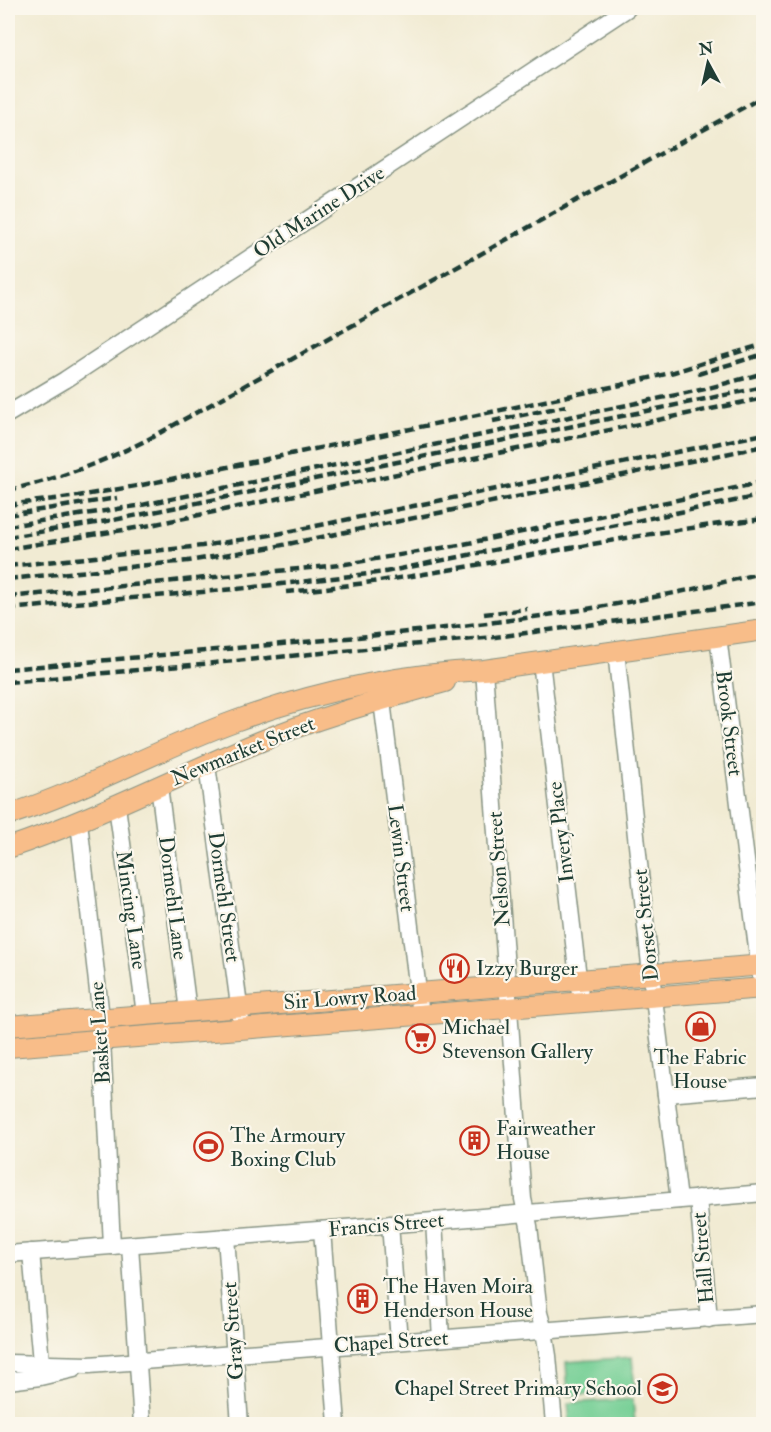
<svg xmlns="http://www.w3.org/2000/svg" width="771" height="1432" viewBox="0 0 771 1432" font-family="'IM FELL Double Pica',serif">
<rect width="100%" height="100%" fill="#fbf7ec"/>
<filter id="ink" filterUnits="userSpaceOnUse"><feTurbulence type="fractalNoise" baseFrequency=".0167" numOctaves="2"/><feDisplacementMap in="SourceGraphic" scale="12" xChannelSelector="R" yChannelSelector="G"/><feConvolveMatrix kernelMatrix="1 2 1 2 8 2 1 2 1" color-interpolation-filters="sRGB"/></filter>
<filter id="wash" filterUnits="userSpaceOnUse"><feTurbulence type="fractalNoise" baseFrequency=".008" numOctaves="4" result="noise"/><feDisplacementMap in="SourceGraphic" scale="24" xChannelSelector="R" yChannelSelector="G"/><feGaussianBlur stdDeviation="1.35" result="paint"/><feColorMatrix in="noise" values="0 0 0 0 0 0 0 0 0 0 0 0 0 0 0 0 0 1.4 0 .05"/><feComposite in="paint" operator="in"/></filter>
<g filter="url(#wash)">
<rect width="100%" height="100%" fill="#f1ebd3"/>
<g fill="#76cf95" stroke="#4a8664" stroke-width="1.5">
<polygon points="632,1357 635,1391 568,1396 566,1362"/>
<polygon points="633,1399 635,1424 570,1424 568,1403"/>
</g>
</g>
<g filter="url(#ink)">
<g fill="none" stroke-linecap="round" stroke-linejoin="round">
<defs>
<g id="minor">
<polyline points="8,414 65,380 628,8"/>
<polyline points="718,636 762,988"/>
<polyline points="616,651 651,974 679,1200"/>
<polyline points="541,661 581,1003"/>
<polyline points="484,670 523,1199 529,1226 539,1313 544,1331 548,1356 554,1424"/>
<polyline points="382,701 421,1015"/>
<polyline points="207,765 242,1028"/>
<polyline points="159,786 188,1011"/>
<polyline points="117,806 145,1014"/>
<polyline points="79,822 101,1018 112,1246"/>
<polyline points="666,1094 764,1086"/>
<polyline points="698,1198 709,1319"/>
<polyline points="434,1221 441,1338"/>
<polyline points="390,1224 399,1341"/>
<polyline points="322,1230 337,1424"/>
<polyline points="226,1237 240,1424"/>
<polyline points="130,1245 142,1424"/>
<polyline points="31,1252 41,1362"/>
<polyline points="8,1254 434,1221 764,1193"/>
<polyline points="8,1363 89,1365 764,1314"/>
<polyline points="8,1381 40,1377 74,1369"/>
</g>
<g id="major">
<path d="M8 815C86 790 158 749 235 721 315 692 398 674 484 670L764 630"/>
<path d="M8 848C94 819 175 777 259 742 319 717 382 700 445 682"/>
<polyline points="8,1026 764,965"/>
<polyline points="8,1047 764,988"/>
</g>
</defs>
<use href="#minor" stroke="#889484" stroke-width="19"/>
<use href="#major" stroke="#889484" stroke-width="22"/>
<use href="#minor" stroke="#fff" stroke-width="16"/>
<use href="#major" stroke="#f8bd89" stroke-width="20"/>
<g stroke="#1f3d34" stroke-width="4.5" stroke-dasharray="9 4.5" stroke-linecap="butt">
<polyline points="698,374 764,354"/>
<polyline points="493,421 566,406"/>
<path d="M8 490C57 480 102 462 147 440L764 96"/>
<polyline points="8,505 78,496 142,485 621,385 674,372 764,344"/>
<polyline points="8,515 117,498"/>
<polyline points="8,526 137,506 705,389 764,373"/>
<polyline points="8,537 114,520 764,387"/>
<polyline points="8,549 141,527 764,398"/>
<polyline points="8,566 202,546 277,534 764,434"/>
<polyline points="8,579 188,561 273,547 764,446"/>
<path d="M286 592C447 578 603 535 764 519"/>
<polyline points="8,597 340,565 459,545 764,482"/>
<polyline points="8,609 247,588 385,572 764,495"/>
<polyline points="484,614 527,609"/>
<path d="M8 669C110 660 213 650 315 641 466 627 617 611 764 572"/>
<polyline points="8,682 495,637 764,602"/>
</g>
</g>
</g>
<defs>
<symbol id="restaurant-ring" viewBox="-11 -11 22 22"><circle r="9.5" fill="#fbf7ec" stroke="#c8321e" stroke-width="1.5"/><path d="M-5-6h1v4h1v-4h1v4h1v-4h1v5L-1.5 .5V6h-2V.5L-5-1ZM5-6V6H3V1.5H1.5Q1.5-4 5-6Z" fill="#c8321e"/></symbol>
<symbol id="shop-ring" viewBox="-11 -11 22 22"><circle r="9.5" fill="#fbf7ec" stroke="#c8321e" stroke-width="1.5"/><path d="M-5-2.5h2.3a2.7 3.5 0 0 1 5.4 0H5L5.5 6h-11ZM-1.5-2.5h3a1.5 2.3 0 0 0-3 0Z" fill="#c8321e"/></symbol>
<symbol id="supermarket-ring" viewBox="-11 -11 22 22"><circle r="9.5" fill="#fbf7ec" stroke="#c8321e" stroke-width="1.5"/><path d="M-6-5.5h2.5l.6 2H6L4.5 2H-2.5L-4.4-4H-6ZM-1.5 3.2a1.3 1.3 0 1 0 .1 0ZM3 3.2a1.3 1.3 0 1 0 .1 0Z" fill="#c8321e"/></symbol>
<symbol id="building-ring" viewBox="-11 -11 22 22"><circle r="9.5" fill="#fbf7ec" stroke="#c8321e" stroke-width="1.5"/><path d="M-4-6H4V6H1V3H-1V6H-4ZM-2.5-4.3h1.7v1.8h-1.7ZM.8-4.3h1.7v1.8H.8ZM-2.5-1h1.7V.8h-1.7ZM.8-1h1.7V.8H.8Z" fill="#c8321e"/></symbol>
<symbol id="stadium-ring" viewBox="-11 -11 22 22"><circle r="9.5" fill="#fbf7ec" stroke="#c8321e" stroke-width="1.5"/><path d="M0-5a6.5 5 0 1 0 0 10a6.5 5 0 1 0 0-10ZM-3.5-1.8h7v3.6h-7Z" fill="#c8321e"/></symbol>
<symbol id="school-ring" viewBox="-11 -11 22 22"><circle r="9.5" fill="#fbf7ec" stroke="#c8321e" stroke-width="1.5"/><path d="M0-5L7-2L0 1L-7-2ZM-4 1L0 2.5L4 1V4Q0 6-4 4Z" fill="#c8321e"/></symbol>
</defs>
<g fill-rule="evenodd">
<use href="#restaurant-ring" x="438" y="952" width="33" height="33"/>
<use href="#shop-ring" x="684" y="1010" width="33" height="33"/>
<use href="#supermarket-ring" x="404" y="1022" width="33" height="33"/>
<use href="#building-ring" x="458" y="1124" width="33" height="33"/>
<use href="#stadium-ring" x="192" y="1130" width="33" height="33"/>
<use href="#building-ring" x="346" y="1282" width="33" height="33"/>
<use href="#school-ring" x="646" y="1372" width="33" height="33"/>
</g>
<g text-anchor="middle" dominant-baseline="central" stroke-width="4.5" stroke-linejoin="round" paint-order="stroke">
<g font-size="21" fill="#1f3d34" stroke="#fbf7ec">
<text transform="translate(319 212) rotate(-33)">Old Marine Drive</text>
<text transform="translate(729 723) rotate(83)">Brook Street</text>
<text transform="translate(243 751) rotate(-22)">Newmarket Street</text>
<text transform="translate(561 832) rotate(-97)">Invery Place</text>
<text transform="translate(401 858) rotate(83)">Lewin Street</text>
<text transform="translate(499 869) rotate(-94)">Nelson Street</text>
<text transform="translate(224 897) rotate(82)">Dormehl Street</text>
<text transform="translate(173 898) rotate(83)">Dormehl Lane</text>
<text transform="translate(131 910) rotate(82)">Mincing Lane</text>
<text transform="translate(646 925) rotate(-96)">Dorset Street</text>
<text transform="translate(350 998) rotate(-4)">Sir Lowry Road</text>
<text transform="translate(100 1033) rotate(-94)">Basket Lane</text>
<text transform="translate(386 1225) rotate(-5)">Francis Street</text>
<text transform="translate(703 1258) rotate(-95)">Hall Street</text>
<text transform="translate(233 1331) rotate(-94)">Gray Street</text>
<text transform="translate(391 1342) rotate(-4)">Chapel Street</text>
</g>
<g font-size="21" fill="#1f3d34" stroke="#fbf7ec" text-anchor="start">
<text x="476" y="968">Izzy Burger</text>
<text x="442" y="1027">Michael<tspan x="442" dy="24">Stevenson Gallery</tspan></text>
<text x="700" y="1057" text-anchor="middle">The Fabric<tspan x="700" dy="24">House</tspan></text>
<text x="496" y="1128">Fairweather<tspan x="496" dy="24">House</tspan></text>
<text x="230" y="1135">The Armoury<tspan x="230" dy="24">Boxing Club</tspan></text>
<text x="383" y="1286">The Haven Moira<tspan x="383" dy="24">Henderson House</tspan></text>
<text x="642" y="1388" text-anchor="end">Chapel Street Primary School</text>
</g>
</g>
<rect width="771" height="1432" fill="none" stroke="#fbf7ec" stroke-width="30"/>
<g transform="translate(708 63) rotate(352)" stroke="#fbf7ec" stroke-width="4.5" paint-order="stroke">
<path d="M0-4.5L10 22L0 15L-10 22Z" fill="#1f3d34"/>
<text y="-9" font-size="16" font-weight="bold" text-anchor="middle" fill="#1f3d34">N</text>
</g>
</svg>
